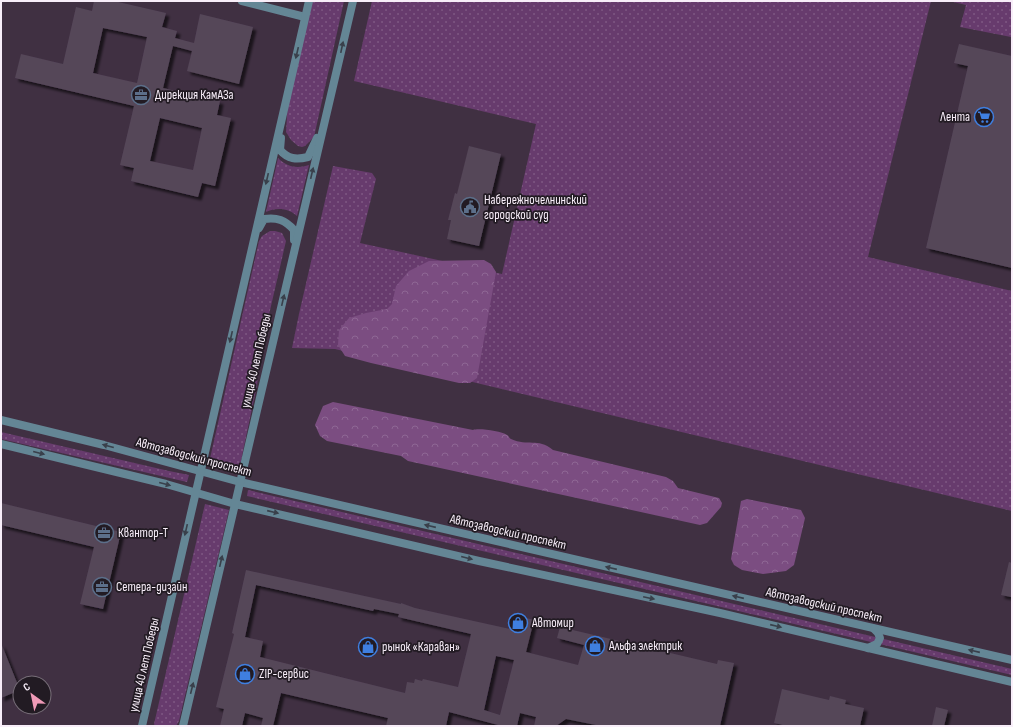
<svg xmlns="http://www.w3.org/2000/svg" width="1013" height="727" viewBox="0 0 1013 727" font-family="'Sofia Sans Condensed',sans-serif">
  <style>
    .grass { fill: url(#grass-dots) }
    .forest { fill: url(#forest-crowns) }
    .building { fill: #554659; fill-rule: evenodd; filter: url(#shadow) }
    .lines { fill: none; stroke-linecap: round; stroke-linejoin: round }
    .minor { stroke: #648695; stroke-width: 8 }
    .tertiary { stroke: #648695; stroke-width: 8 }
    .oneway { fill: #39404b }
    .labels { text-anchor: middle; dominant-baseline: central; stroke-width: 3.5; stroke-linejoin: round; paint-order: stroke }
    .poi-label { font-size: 13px; fill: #f8eef9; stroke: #221b23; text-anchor: start }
    .street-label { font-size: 13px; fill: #f8eef9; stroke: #221b23 }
  </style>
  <defs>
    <pattern id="grass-dots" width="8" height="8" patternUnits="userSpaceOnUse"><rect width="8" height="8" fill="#673b6d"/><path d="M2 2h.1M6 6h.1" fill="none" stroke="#7e5883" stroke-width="1.8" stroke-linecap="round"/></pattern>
    <pattern id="forest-crowns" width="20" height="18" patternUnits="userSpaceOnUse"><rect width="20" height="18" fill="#7b4d81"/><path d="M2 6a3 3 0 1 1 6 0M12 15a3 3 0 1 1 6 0" fill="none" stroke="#8e6794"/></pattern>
    <filter id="shadow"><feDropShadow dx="3.5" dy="3.5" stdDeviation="1" flood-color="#0009"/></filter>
  </defs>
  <rect width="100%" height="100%" fill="#403042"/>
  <g class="grass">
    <path d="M 312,1 L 344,1 L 314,137 L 305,146 L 302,147 L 298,146 L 291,140 L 286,132 L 288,100 Z"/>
    <path d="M 372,1 L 931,1 L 868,257 L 1012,291 L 1012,511 L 335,349 L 292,348 L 299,314 L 333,166 L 372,173 L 376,179 L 360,243 L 502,274 L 536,124 L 354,81 Z"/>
    <path d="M 949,1 L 1012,1 L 1012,32 L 1011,37 L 960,27 L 966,5 Z"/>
    <path d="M 278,158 C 287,167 297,169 309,165 L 297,216 C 289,208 276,207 266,212 Z"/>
    <path d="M 270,231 L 275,231 L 282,233 L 286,241 L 262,345 L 257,385 L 239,470 L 209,463 L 259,241 L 262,236 Z"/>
    <path d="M 1,432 L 169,471 L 189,475 L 187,482 L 1,439 Z"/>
    <path d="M 248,490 L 1012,669 L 1012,675 L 247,496 Z"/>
    <path d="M 205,504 L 229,510 L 179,721 L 176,726 L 155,726 L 154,724 Z"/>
  </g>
  <g class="forest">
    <path d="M 484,260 L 491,264 L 496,272 L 477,378 L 470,383 L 459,383 L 371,363 L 345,356 L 338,345 L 339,330 L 349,318 L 366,313 L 387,309 L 392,304 L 396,286 L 409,271 L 429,261 Z"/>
    <path d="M 333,402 L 473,430 C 479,428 501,431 507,435 C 510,437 508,437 511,439 C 528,447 537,437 553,450 L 666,477 L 673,481 L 678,488 L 719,498 L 722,503 L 721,507 L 707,523 L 700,525 L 408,461 L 401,456 L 327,441 L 320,436 L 315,425 L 323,406 Z"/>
    <path d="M 747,499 L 801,510 L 805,518 L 794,565 L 786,571 L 763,574 L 742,570 L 734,565 L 731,559 L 741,501 Z"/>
  </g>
  <g class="building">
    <path d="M 94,1 L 114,1 L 166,13 L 162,27 L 177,31 L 175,38 L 194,43 L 200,14 L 253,27 L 239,84 L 187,71 L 192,51 L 173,46 L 163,88 L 220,101 L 217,115 L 231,118 L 215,186 L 202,183 L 198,197 L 131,181 L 134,168 L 120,165 L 134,106 L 15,78 L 21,54 L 63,64 L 76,7 L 92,11 ZM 103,28 L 147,37 L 137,83 L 93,73 ZM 160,118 L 202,128 L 193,170 L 150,161 Z"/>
    <path d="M 959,44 L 1012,56 L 1012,268 L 926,248 L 968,66 L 954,63 Z"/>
    <path d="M 469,146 L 501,154 L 479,246 L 447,239 L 451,220 L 448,220 L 455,193 L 457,194 Z"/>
    <path d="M 1,503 L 121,532 L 103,609 L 80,604 L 94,547 L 1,525 Z"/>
    <path d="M 1009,562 L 1012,563 L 1011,597 L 1001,595 Z"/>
    <path d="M 246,570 L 401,604 L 401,603 L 415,608 L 510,629 L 514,615 L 534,620 L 526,652 L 578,665 L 584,645 L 557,638 L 560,627 L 717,664 L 718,660 L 734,663 L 720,726 L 601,726 L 566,719 L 556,726 L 534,726 L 536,717 L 520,713 L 517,726 L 497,726 L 498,725 L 449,712 L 446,726 L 386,726 L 388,718 L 281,693 L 273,726 L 261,726 L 263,718 L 245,713 L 242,726 L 220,726 L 224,709 L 216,707 L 234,634 L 232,633 ZM 256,585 L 373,611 L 374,609 L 399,614 L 398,617 L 471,634 L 458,687 L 423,679 L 422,681 L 415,679 L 414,683 L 407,682 L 405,693 L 260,657 L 263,641 L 245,637 ZM 496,656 L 514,660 L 500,715 L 484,710 Z"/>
    <path d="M 1,643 L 20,690 L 1,698 Z"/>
    <path d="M 782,689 L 829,700 L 830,696 L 846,700 L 845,704 L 864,708 L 860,726 L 787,726 L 774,723 Z"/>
    <path d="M 936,707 L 948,710 L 944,726 L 932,726 Z"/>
  </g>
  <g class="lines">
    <path class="minor" d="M 242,1 L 305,17"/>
    <g class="tertiary">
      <path d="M 281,138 L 280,150 C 288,159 296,160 308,157 L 317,138"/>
      <path d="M 259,228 L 264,219 C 277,217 285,220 294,230 L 294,240"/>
      <path d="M 1,420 L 104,445 L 240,482 L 1012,660"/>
      <path d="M 1,444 L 166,484 L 235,504 L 479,561 L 720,613 L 1012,682"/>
      <path d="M 868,648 L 877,644 L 880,638 L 878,633 L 874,629"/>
      <path d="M 142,726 L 309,1"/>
      <path d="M 183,726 L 353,1"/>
    </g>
  </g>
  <defs><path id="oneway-solid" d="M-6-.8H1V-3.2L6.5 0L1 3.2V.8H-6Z"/></defs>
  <g class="oneway">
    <use href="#oneway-solid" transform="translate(342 47) rotate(-78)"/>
    <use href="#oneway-solid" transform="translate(297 53) rotate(103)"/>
    <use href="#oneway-solid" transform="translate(312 173) rotate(-77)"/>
    <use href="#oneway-solid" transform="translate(267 179) rotate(103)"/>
    <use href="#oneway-solid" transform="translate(283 300) rotate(-77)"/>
    <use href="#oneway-solid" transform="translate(231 337) rotate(103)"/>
    <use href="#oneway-solid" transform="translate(108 446) rotate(-165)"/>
    <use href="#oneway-solid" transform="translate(39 453) rotate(14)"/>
    <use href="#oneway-solid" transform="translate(165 484) rotate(15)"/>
    <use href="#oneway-solid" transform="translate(273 512) rotate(13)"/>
    <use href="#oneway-solid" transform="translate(430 526) rotate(-167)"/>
    <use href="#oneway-solid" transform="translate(186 530) rotate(103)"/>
    <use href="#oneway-solid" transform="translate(467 558) rotate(14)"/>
    <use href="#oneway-solid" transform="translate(221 561) rotate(-77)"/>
    <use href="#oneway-solid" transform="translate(611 568) rotate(-167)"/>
    <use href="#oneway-solid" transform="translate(738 597) rotate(-167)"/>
    <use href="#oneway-solid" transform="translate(649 598) rotate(12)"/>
    <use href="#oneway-solid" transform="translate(776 626) rotate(13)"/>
    <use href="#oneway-solid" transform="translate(974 651) rotate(-167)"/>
    <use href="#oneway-solid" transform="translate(192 688) rotate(-76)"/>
  </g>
  <defs>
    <g id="office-ring" transform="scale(1)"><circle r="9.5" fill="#221b23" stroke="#5c6f8a" stroke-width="1.5"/><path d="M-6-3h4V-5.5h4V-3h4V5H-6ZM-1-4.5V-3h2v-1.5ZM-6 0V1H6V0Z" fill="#5c6f8a"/></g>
    <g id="supermarket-ring" transform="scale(1)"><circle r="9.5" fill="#221b23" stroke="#3f7fe0" stroke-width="1.5"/><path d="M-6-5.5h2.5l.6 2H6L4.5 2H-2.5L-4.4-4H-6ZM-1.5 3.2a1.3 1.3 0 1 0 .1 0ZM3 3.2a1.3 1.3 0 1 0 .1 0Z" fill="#3f7fe0"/></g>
    <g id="civic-ring" transform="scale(1)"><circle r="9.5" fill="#221b23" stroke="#5c6f8a" stroke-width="1.5"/><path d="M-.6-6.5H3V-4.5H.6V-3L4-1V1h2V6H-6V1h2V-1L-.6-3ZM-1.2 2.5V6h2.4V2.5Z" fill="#5c6f8a"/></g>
    <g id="shop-ring" transform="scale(1)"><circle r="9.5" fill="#221b23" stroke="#3f7fe0" stroke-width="1.5"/><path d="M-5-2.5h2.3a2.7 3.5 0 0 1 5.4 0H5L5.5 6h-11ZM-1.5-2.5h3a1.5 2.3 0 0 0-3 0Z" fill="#3f7fe0"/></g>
  </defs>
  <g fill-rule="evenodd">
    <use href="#office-ring" x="141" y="95"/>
    <use href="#supermarket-ring" x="984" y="117"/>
    <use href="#civic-ring" x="470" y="207"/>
    <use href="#office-ring" x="104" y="533"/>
    <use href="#office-ring" x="102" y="587"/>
    <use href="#shop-ring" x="518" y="623"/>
    <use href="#shop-ring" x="595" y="646"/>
    <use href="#shop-ring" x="368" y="647"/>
    <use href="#shop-ring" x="245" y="674"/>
  </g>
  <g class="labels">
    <g class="poi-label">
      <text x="155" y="95">Дирекция КамАЗа</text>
      <text x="970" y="117" text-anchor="end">Лента</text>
      <text x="484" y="200">Набережночелнинский<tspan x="484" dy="15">городской суд</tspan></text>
      <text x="118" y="533">Квантор-Т</text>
      <text x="116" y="587">Сетера-дизайн</text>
      <text x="532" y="623">Автомир</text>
      <text x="609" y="646">Альфа электрик</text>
      <text x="382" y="647">рынок «Караван»</text>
      <text x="259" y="674">ZIP-сервис</text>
    </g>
    <g class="street-label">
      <text transform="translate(256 361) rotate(-77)">улица 40 лет Победы</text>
      <text transform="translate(194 457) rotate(15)">Автозаводский проспект</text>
      <text transform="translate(508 532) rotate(13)">Автозаводский проспект</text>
      <text transform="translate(824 605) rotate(13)">Автозаводский проспект</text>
      <text transform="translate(144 665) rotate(-77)">улица 40 лет Победы</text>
    </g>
  </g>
  <rect width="1013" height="727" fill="none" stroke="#f8eef9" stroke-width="4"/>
  <g transform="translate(32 695) rotate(327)"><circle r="19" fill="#221b23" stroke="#786f79"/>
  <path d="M0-3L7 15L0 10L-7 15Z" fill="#ef9ab7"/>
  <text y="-6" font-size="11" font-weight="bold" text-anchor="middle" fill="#f8eef9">С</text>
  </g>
</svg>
